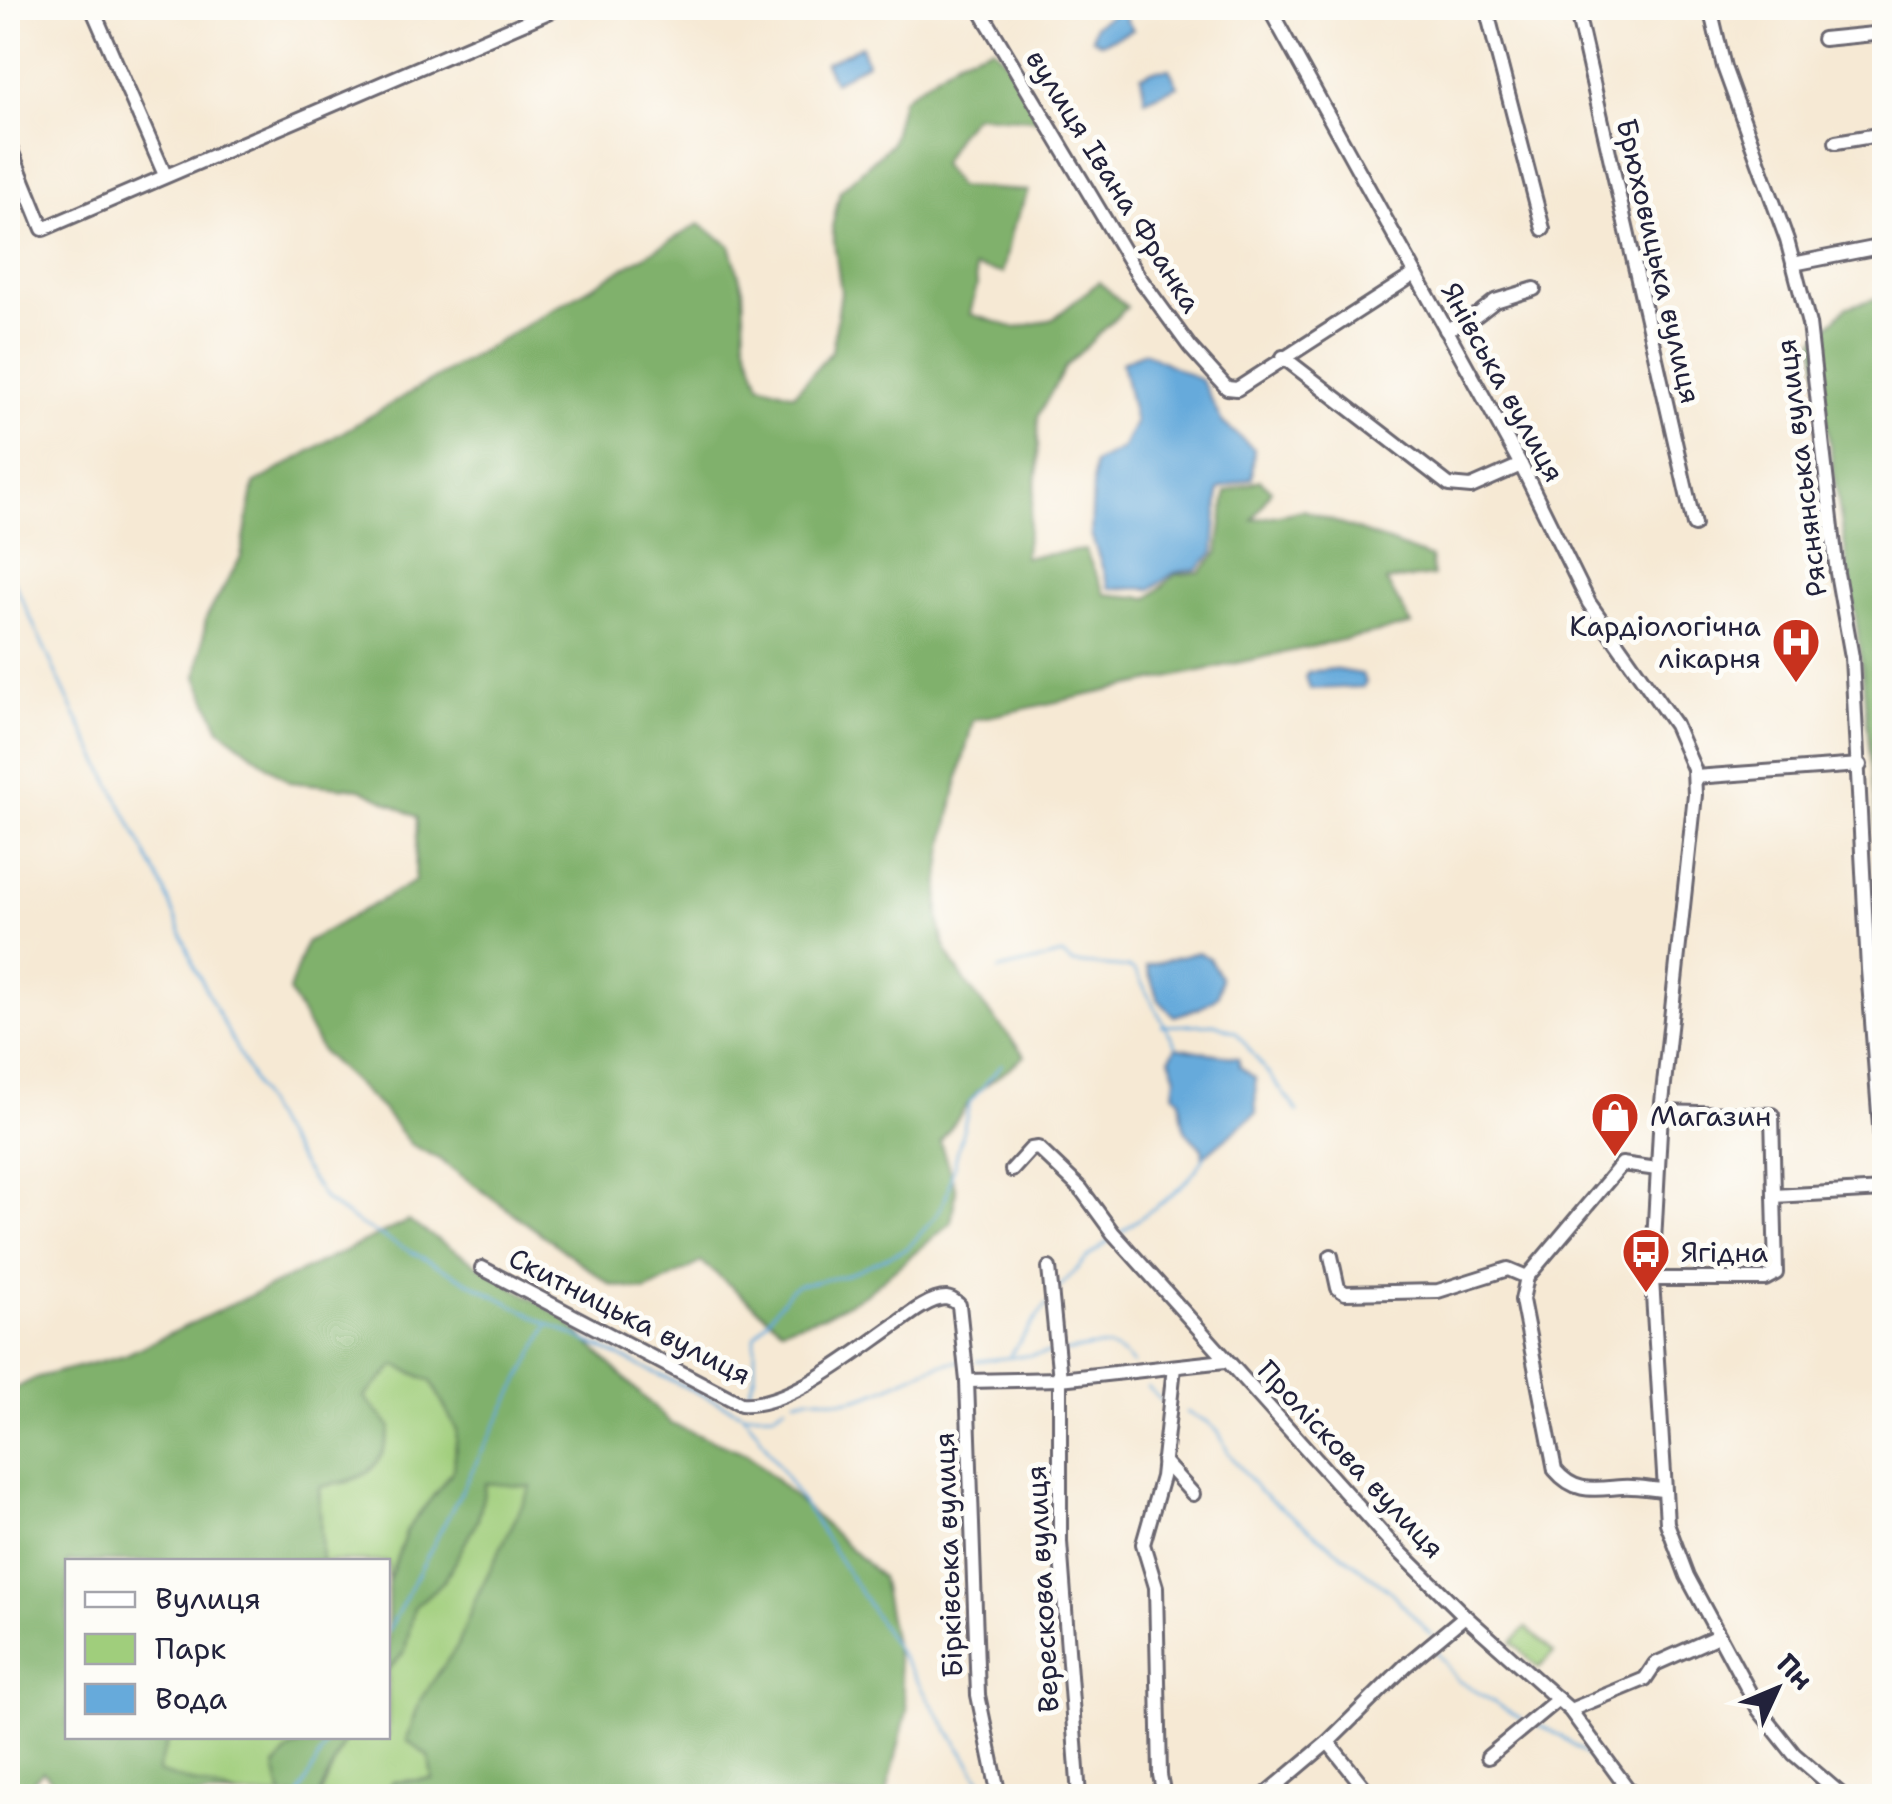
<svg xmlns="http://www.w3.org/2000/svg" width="1892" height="1804" viewBox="0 0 1892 1804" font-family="'Shantell Sans',sans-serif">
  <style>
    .green { fill: #a0ce7c; stroke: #61785c; stroke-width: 2.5 }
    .forest { fill: #80b16c; stroke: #516a54; stroke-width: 2.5 }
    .water { fill: #66aadb; stroke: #44668b; stroke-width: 2.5 }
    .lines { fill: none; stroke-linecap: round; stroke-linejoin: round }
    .stream { stroke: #66aadb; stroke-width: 2.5 }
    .minor-casing { stroke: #6c6871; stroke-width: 18 }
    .minor { stroke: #fff; stroke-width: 12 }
    .labels { text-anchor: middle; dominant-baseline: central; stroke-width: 10; stroke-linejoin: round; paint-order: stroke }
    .street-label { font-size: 28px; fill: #22223b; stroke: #fdfcf7 }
    .poi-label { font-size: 28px; fill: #22223b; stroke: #fdfcf7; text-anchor: start }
  </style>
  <rect width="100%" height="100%" fill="#fdfcf7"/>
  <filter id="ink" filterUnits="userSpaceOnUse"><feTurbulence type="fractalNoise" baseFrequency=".01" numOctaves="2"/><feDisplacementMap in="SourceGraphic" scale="20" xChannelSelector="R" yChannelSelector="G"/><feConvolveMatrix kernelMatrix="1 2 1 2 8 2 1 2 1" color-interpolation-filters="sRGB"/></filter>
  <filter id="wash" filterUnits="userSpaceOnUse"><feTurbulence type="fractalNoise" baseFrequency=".0048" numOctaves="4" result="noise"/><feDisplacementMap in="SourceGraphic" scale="40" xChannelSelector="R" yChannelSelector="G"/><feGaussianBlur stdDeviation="2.25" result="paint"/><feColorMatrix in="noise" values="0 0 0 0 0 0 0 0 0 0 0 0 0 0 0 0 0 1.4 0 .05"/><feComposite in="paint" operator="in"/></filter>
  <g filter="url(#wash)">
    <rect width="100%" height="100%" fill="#f6e9d4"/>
    <g class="green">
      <path d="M 396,1365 L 431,1381 L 457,1430 L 454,1469 L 407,1530 L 388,1583 L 388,1562 L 322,1561 L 319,1487 L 348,1482 L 369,1471 L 363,1397 Z"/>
      <path d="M 486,1482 L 532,1486 L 475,1600 L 458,1645 L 420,1701 L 407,1740 L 429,1757 L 432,1779 L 393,1782 L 378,1796 L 320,1796 L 346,1737 L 388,1736 L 388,1670 L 405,1651 L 414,1607 L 444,1581 L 478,1519 Z"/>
      <path d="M 1526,1627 L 1554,1653 L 1539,1668 L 1512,1642 Z"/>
      <path d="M 169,1737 L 311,1737 L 289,1751 L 275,1766 L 282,1796 L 238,1796 L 156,1772 Z"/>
    </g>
    <g class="forest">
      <path d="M 993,47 L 1020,75 L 1045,120 L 975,115 L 958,134 L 941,164 L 958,187 L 1028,191 L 1011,232 L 1003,273 L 975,267 L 977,285 L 970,314 L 1016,328 L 1053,319 L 1099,282 L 1127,307 L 1066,366 L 1038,416 L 1038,468 L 1024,557 L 1085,550 L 1105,594 L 1149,598 L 1175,575 L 1200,572 L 1218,553 L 1226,492 L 1260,480 L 1271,490 L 1253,520 L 1304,510 L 1431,558 L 1433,576 L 1386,581 L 1412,625 L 973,720 C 960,775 923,898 946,949 C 961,983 1002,1026 1025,1056 L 977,1092 L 940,1142 L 956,1190 L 951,1223 L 864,1295 L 823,1316 L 781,1328 L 702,1262 L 646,1291 L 611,1285 L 439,1159 L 410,1144 L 383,1110 L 322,1052 L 289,991 L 306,942 L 415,881 L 417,817 L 360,789 L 289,782 L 220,729 L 197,677 L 206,618 L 241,557 L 254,484 L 699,224 L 730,245 L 743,289 L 745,340 L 760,384 L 794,394 L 832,351 L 841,292 L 832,227 L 840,191 L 891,144 L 902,99 L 958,59 Z"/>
      <path d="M 1884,296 L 1884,905 L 1860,647 L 1814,341 L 1847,307 Z"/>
      <path d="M 408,1221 L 563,1318 L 671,1424 L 748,1454 L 881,1577 L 907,1711 L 886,1796 L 378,1796 L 393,1782 L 432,1779 L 429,1757 L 407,1740 L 420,1700 L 458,1645 L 475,1600 L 531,1487 L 486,1483 L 478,1519 L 444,1581 L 414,1607 L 405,1651 L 388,1670 L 388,1583 L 407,1530 L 454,1469 L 457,1431 L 431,1381 L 396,1365 L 364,1397 L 391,1427 C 380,1474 364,1479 319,1487 L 322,1561 L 68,1562 L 68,1736 L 169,1737 L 157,1772 L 238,1796 L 66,1796 L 43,1771 L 19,1796 L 8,1796 L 8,1392 L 38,1377 L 125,1355 Z"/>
      <path d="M 311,1737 L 346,1737 L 319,1796 L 282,1796 L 275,1767 L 289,1751 Z"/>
    </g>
    <g class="water">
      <path d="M 1120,10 L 1133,30 L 1101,43 L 1092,38 L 1095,25 Z"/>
      <path d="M 861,46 L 867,63 L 834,82 L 825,63 Z"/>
      <path d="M 1169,69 L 1178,86 L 1145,100 L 1141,76 L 1154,70 Z"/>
      <path d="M 1144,352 L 1202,381 L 1222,422 L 1254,449 L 1252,478 L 1219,489 L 1214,553 L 1197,569 L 1174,573 L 1151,589 L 1109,588 L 1091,534 L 1094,463 L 1122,449 L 1135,423 L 1122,362 Z"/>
      <path d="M 1332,669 L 1362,674 L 1366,683 L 1363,687 L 1310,689 L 1306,676 L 1308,672 Z"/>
      <path d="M 1198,952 L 1209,958 L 1221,978 L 1218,996 L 1200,1008 L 1174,1016 L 1158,999 L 1146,966 Z"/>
      <path d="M 1176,1047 L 1238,1058 L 1240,1067 L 1255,1078 L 1256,1113 L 1203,1157 L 1202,1148 C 1179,1128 1184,1127 1180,1099 L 1174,1093 L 1176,1077 L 1170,1058 Z"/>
    </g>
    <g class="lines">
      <g class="stream">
        <path d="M 8,569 L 73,710 L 164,889 L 195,968 L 276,1126 L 325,1200 L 360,1225 L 549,1324 L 742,1413 L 756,1430 L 991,1796"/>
        <path d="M 999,970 L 1062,955 L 1072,963 L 1130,968 L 1135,971 L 1176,1046"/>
        <path d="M 1162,1026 L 1214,1024 L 1236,1032 L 1298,1112"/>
        <path d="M 1121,1232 C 1149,1210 1190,1188 1205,1155"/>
        <path d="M 1057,1290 L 1088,1257 L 1110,1240"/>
        <path d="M 1064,1352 C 1095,1347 1111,1338 1133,1364"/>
        <path d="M 1010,1355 L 1046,1305"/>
        <path d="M 977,1361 L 1051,1353"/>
        <path d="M 1148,1387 L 1163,1403"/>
        <path d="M 748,1394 L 755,1375 L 755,1336 L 790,1290 L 798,1285 L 844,1276 L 908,1248 L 935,1217 L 946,1197 L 970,1102 L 1002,1064"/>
        <path d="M 796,1400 C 821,1392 829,1404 849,1400 C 888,1393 920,1365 960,1361"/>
        <path d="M 1186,1412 L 1208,1422 L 1219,1433 L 1228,1452 L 1259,1491 L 1389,1590 L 1431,1635"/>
        <path d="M 746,1414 L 774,1413 L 786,1405"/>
        <path d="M 388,1631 L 549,1324"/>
        <path d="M 1436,1651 L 1457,1680 L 1522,1719"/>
        <path d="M 1537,1724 C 1577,1742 1596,1761 1622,1796"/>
        <path d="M 299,1796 L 330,1736"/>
      </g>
    </g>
  </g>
  <g filter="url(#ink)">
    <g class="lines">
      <g class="minor-casing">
        <g id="minor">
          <path d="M 92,8 L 165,175"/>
          <path d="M 979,8 L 1139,277 L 1190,347 L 1227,388 L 1237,389 L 1415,274"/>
          <path d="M 1269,8 L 1521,465 L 1589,603 L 1675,725 L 1694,769 L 1695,795 L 1661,1112 L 1652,1279 L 1667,1523 L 1687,1576 L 1759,1710 L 1794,1754 L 1843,1796"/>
          <path d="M 1486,8 L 1543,229"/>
          <path d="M 1576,8 L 1694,525"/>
          <path d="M 1710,8 L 1724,67 L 1787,240 L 1809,324 L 1837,573 L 1852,657 L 1868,969 L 1884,1179"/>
          <path d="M 1823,39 L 1884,33"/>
          <path d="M 1836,142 L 1884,134"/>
          <path d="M 8,143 L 43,229 L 558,8"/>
          <path d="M 1793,264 L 1884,246"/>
          <path d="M 1446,330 L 1477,315 L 1495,301 L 1534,289"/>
          <path d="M 1283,357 L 1449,485 L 1471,487 L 1521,465"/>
          <path d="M 1695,777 L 1860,765"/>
          <path d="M 1012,1170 L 1031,1149 L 1038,1148 L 1081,1189 L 1113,1233 L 1390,1542 L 1465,1616 L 1570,1710 L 1633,1796"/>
          <path d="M 1774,1196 L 1884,1190"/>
          <path d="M 1331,1256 L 1338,1288 L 1345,1293 L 1438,1291 L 1508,1269 L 1527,1277 L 1622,1164 L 1657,1169"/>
          <path d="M 482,1268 L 741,1404 C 789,1408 858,1350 898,1323 C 910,1314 930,1298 946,1298 C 953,1299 954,1301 959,1305 L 967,1381 L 978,1695 L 999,1796"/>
          <path d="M 1049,1268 L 1060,1379 L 1060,1542 L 1079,1796"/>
          <path d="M 1527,1277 L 1522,1300 L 1555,1470 C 1575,1494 1594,1489 1622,1487 C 1635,1486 1650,1489 1663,1490"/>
          <path d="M 1652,1279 L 1765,1279 L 1776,1273 L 1772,1115 L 1661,1112"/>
          <path d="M 967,1381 L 1060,1379 L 1225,1361"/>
          <path d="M 1163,1461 L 1193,1494"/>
          <path d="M 1570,1710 L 1645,1679 L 1655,1664 L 1718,1636"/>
          <path d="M 1328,1742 L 1371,1796"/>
          <path d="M 1488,1757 L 1558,1699"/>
          <path d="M 1164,1796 L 1160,1775 L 1156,1587 L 1143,1544 L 1162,1477 L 1174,1367"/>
          <path d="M 1264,1796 L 1328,1742 L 1405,1666 L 1465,1616"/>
        </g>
      </g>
      <use href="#minor" class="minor"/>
    </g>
  </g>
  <defs>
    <g id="hospital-pin" transform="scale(2.5)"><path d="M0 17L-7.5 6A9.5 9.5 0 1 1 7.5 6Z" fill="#c8321e" stroke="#fdfcf7"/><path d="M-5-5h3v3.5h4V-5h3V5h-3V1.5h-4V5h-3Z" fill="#fff"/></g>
    <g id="shop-pin" transform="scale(2.5)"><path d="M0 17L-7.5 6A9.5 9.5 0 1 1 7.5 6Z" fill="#c8321e" stroke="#fdfcf7"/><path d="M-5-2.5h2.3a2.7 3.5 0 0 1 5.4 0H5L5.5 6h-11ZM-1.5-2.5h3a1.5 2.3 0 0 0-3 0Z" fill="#fff"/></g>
    <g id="bus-pin" transform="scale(2.5)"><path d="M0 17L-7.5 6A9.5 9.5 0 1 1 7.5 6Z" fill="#c8321e" stroke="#fdfcf7"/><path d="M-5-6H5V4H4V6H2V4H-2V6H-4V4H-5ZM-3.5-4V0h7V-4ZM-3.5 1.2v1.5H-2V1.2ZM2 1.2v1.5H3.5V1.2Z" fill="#fff"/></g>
  </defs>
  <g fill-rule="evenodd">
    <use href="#hospital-pin" x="1796" y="642"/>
    <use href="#shop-pin" x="1615" y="1116"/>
    <use href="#bus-pin" x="1646" y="1252"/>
  </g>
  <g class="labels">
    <g class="street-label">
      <text transform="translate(1114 181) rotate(58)">вулиця Івана Франка</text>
      <text transform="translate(1659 261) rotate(77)">Брюховицька вулиця</text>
      <text transform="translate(1503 382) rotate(61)">Янівська вулиця</text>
      <text transform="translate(1801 468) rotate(-97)">Ряснянська вулиця</text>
      <text transform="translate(630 1316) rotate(27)">Скитницька вулиця</text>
      <text transform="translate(1351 1459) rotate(47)">Проліскова вулиця</text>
      <text transform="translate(948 1555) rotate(-92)">Бірківська вулиця</text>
      <text transform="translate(1042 1589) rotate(-93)">Верескова вулиця</text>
    </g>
    <g class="poi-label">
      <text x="1761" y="626" text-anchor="end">Кардіологічна<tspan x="1761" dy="32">лікарня</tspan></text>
      <text x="1650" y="1116">Магазин</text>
      <text x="1681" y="1252">Ягідна</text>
    </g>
  </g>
  <rect width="1892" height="1804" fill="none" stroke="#fdfcf7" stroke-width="40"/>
  <rect x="65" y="1559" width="325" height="180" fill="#fdfcf7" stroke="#a5a5ac" stroke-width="2.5"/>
  <rect x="85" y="1592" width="50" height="15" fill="#ffffff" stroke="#a5a5ac" stroke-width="2.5"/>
  <text x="155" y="1609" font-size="30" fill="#22223b">Вулиця</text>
  <rect x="85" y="1634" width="50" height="30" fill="#a0ce7c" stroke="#a5a5ac" stroke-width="2.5"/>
  <text x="155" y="1659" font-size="30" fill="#22223b">Парк</text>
  <rect x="85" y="1684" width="50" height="30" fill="#66aadb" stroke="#a5a5ac" stroke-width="2.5"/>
  <text x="155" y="1709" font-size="30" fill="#22223b">Вода</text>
  <g transform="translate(1777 1689) rotate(46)" stroke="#fdfcf7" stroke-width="8" paint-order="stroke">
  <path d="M0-8L18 38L0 25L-18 38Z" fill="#22223b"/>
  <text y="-15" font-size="28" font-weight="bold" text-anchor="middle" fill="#22223b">Пн</text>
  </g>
</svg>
